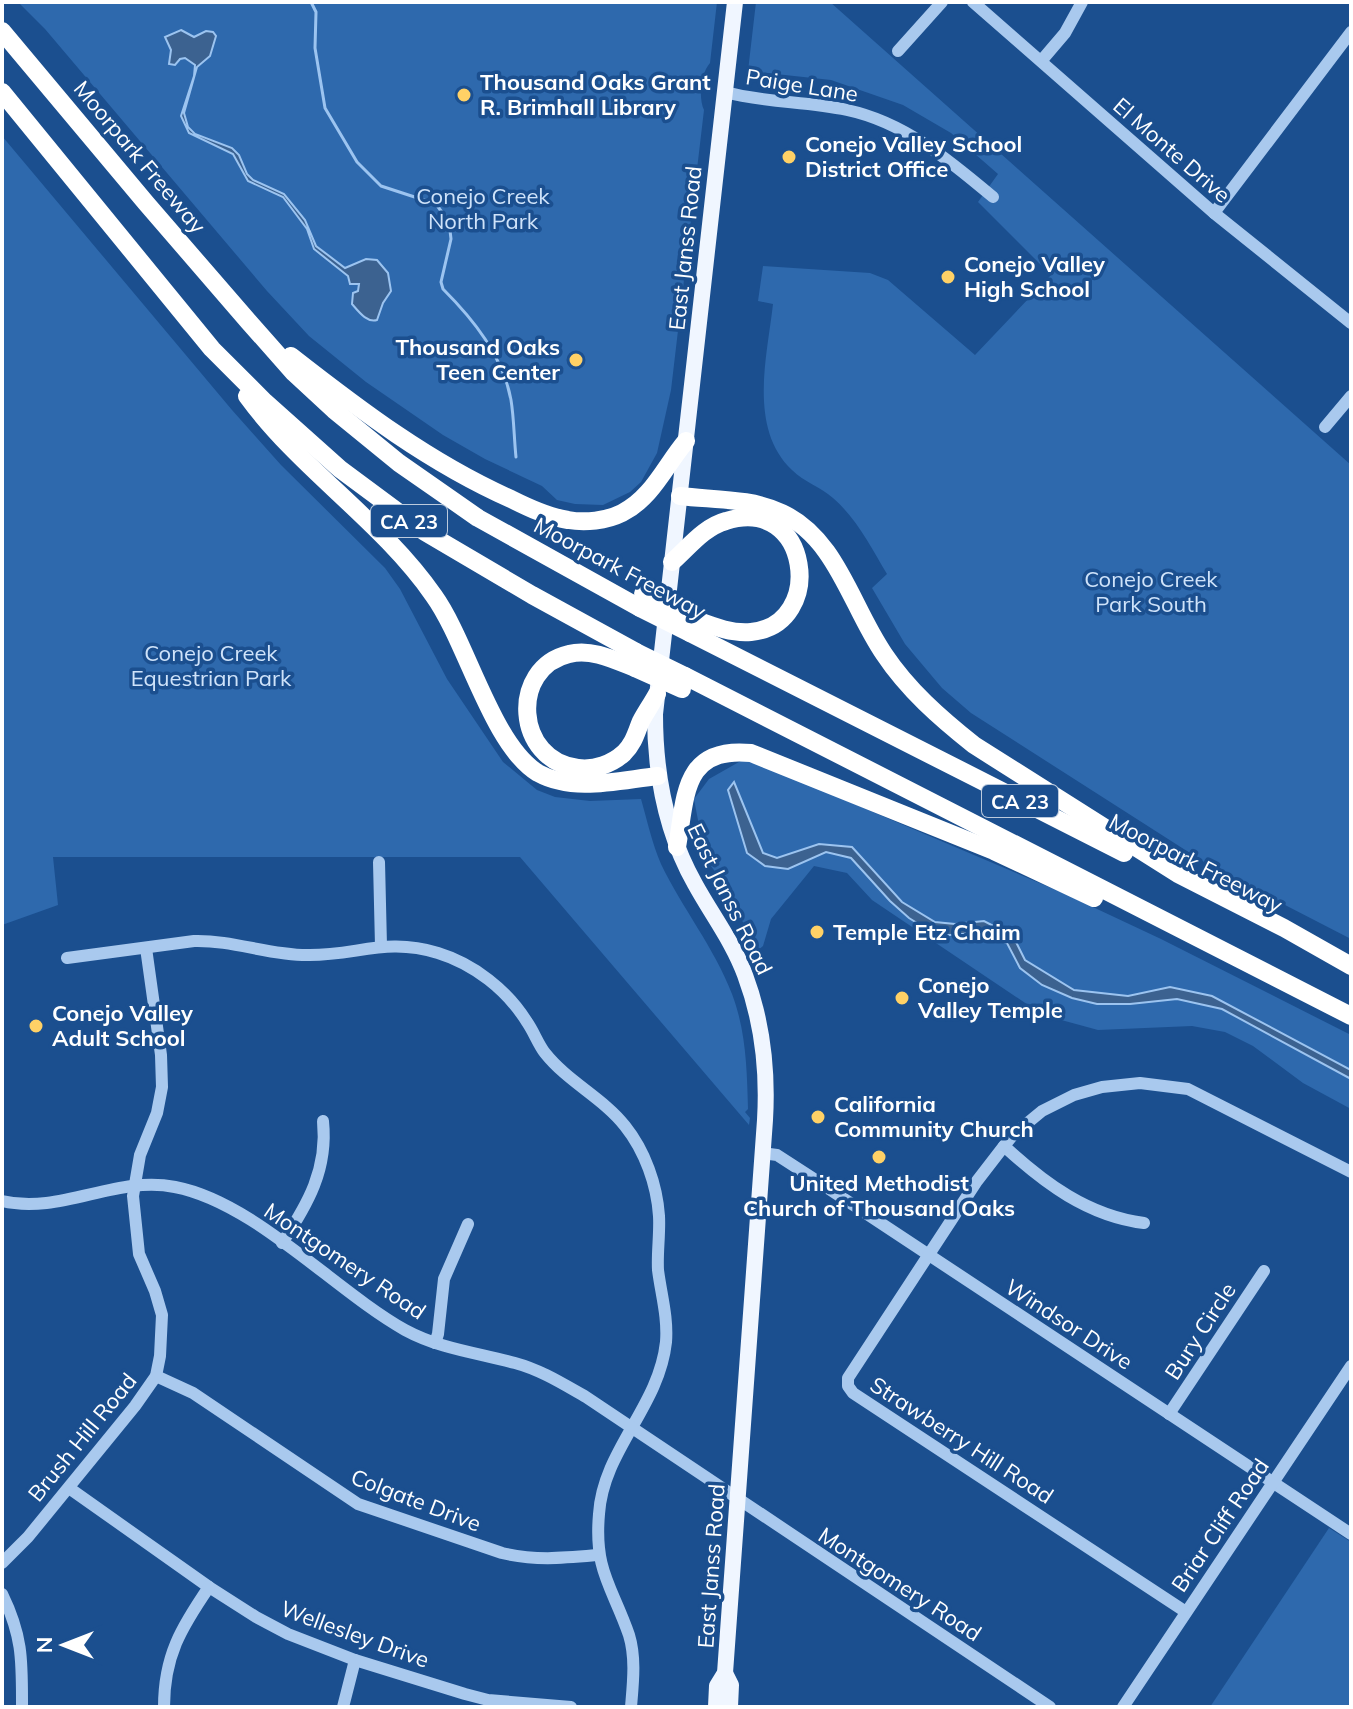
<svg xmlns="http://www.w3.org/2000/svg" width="1353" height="1709" viewBox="0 0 1353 1709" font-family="Mulish,sans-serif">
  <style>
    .green { fill: #2e69ad }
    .water { fill: #3c6290; stroke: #9cc4f0; stroke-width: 2 }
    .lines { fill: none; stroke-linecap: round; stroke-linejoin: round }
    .stream { stroke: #9cc4f0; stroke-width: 3 }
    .minor { stroke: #a9c9ee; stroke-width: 12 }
    .major { stroke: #f0f6ff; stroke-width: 16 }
    .highway { stroke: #fff; stroke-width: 18 }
    .highway-bridge { stroke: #fff; stroke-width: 18 }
    .poi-dot { fill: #ffd166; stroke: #1b4f8f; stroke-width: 3 }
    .labels { text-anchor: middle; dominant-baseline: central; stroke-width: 7; stroke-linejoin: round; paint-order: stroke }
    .shield { fill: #1b4f8f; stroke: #bbcadd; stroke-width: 2 }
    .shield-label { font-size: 20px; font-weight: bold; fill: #fff }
    .poi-label { font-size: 22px; font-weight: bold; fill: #fff; stroke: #1b4f8f; text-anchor: start }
    .street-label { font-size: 22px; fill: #fff; stroke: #1b4f8f }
    .park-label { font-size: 22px; fill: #cfe3fa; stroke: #1b4f8f }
  </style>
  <rect width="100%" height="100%" fill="#1b4f8f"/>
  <g class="green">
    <path d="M 18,2 L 717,2 L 710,63 C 701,73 698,97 704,110 L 671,390 L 657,453 L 641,482 L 630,492 L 603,505 L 575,504 L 557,500 L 542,486 L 485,459 L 443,435 L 366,382 L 309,336 L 267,291 L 45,29 Z"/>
    <path d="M 756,2 L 830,2 L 1351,465 L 1351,939 L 1215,869 L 971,713 L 942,688 L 905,644 L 872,588 L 887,574 C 871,547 857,519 833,498 C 821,487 804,482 792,470 C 748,428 767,357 773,304 L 758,301 L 763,266 L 870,273 L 888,280 L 975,355 L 1051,275 L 978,202 L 998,174 L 951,133 L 903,105 L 831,80 L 748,71 Z"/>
    <path d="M 2,136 L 232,410 L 281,465 L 385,568 L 400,589 L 447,679 L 503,762 L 537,790 L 555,797 L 590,801 L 641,799 C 647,820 652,843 661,864 C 682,908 714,947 732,994 C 746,1031 747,1069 748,1109 L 745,1112 L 750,1118 L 749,1125 L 520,857 L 53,857 L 58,905 L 2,925 Z"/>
    <path d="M 746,758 L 1063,893 L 1161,939 L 1351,1035 L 1351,1109 L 1303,1083 L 1253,1046 L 1225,1032 L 1192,1026 L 1098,1030 L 1043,1015 L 872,900 L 847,873 L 814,866 L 771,919 L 763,946 L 757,951 L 733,902 L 734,898 L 711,866 L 701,836 L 694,799 L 709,779 Z"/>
    <path d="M 1329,1528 L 1351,1542 L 1351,1707 L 1210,1707 Z"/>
  </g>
  <g class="water">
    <path d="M 181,30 L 194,37 L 206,31 L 213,32 L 216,36 L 210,56 L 197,67 L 184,113 L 188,127 L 195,134 L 232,148 L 239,155 L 247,174 L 253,180 L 284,194 L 305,220 L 316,246 L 345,268 L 366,259 L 377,260 L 388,273 L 391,291 L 383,303 L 377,320 C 367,323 359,312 352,304 L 353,293 L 358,291 L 359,284 L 350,284 L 348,276 L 314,249 L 307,229 L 283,197 L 248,181 L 233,154 L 189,133 L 181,116 L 194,76 L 195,65 L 185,58 L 180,59 L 175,65 L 169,64 L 171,50 L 165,37 Z"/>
    <path d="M 734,782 L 763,853 L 777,858 L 819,844 L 852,847 L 902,902 L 935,922 L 955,924 L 984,921 L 1013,936 L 1025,960 L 1074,990 L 1128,996 L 1170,987 L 1212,996 L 1351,1070 L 1351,1079 L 1222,1009 L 1177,999 L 1130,1004 L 1097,1004 L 1072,998 L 1042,985 L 1020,968 L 1007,943 L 973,933 L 938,936 L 909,918 L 890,901 L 851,858 L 826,852 L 788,869 L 765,866 L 747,853 L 728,790 Z"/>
  </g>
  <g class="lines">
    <path class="stream" d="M 311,2 L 316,12 L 315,48 L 325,108 L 357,162 L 381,186 L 436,204 L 449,222 L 451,239 L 441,282 L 443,289 C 473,319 503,356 511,400 C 514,418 514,438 516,457"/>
    <g class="minor">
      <path d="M 973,2 L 1214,213 L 1351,323"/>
      <path d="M 898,51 L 942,2"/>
      <path d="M 1042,60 L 1065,33 L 1082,2"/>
      <path d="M 725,92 C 765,103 806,101 847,110 C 904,122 949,160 993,197"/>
      <path d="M 1214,213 L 1351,32"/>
      <path d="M 1325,427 L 1351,396"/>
      <path d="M 379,862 L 381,946"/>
      <path d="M 67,958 L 194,941 C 233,940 268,955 307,955 C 356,956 386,937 438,953 C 474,964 507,990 527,1022 C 534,1032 538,1044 545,1053 C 568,1082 603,1098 625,1126 C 645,1151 657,1185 659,1216 C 660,1234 657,1252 658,1270 C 661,1294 668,1317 666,1342 C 659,1407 603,1450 599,1514 C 594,1571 612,1586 629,1635 C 636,1658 633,1683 631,1707"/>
      <path d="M 1004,1146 C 1044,1183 1088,1216 1144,1223"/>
      <path d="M 762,1153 L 777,1155 L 811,1177 L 1351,1534"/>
      <path d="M 2,1201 C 61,1215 116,1175 175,1187 C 254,1202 334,1290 405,1330 C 440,1349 478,1353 515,1363 C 541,1370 563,1384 586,1397 L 1050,1707"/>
      <path d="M 282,1243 C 308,1204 328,1169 323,1121"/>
      <path d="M 435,1343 L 438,1334 L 444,1279 L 468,1224"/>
      <path d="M 156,1376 L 193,1393 L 358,1504 L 502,1553 C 535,1561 564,1558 598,1555"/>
      <path d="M 1169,1414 L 1264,1271"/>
      <path d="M 69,1488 L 209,1587 L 256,1617 L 288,1634 L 355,1660 L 465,1694 L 488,1700 L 571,1707"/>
      <path d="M 2,1563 L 28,1537 L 135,1406 L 156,1376 L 160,1356 L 162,1315 L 155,1291 L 139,1254 L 133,1196 L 140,1155 L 157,1113 L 162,1087 L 161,1055 L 146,948"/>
      <path d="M 2,1594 C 23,1637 22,1661 22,1707"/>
      <path d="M 1186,1612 L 853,1393 L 848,1386 L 848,1378 L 977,1181 L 1004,1146 L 1013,1135 L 1042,1111 L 1074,1095 L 1102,1087 L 1140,1083 L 1188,1089 L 1351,1172"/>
      <path d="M 164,1707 C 164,1656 181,1628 209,1587"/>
      <path d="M 343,1707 L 355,1660"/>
      <path d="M 1123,1707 L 1351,1366"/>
    </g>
    <g class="major">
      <path d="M 725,1673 L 731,1685 L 730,1707"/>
      <path d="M 716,1707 L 717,1686 L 725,1673 L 765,1120 C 768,1069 763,1023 745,975 C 733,942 712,915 695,884 C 665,831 655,774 655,714 L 735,2"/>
    </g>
    <g class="highway">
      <path d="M 2,31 L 146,203 L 248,321 L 294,373 L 334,410 L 399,463 L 478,518 L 640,608"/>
      <path d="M 2,92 L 212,349 L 265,402 L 340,469 L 425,532 L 532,595 L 636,652"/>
      <path d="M 291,356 C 360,410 430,463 511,499 C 529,508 548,517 568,520 C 585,523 606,521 622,513 C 652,498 665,466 686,441"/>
      <path d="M 247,396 C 301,470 382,521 434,596 C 467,642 492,745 538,773 C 574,793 620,780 658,776"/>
      <path d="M 680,496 C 713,500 751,498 782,513 C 837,539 851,606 884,654 C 908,690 940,718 974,745 L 1178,874 L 1284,928 L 1351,966"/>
      <path d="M 672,562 C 689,547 704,527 726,521 C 810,494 827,625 751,632 C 730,634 710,625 691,618"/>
      <path d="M 690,633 L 1124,853"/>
      <path d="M 635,668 C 615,660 591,648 569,654 C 509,668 515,761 578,768 C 595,770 612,764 624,753 C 634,743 636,733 641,721 C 646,712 652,703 657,694"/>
      <path d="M 685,676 L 1351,1016"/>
      <path d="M 677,847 C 686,797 682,746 751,753 L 994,851 L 1094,898"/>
    </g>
    <g class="highway-bridge">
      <path d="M 643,594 L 691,618"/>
      <path d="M 640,608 L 690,633"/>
      <path d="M 636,652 L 685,676"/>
      <path d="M 635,668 L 682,689"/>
    </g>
  </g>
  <g class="poi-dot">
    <circle cx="464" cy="95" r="8"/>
    <circle cx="789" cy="157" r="8"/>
    <circle cx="948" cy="277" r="8"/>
    <circle cx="576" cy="360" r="8"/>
    <circle cx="817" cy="932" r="8"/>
    <circle cx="902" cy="998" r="8"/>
    <circle cx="36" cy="1026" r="8"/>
    <circle cx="818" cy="1117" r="8"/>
    <circle cx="879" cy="1157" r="8"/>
  </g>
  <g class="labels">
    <g class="shield">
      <rect x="371" y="505" width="76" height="32" rx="6"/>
      <rect x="982" y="785" width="76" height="32" rx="6"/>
    </g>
    <g class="shield-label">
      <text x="409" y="521">CA 23</text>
      <text x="1020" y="801">CA 23</text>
    </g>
    <g class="poi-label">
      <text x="480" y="82">Thousand Oaks Grant<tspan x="480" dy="25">R. Brimhall Library</tspan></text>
      <text x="805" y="144">Conejo Valley School<tspan x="805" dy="25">District Office</tspan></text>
      <text x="964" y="264">Conejo Valley<tspan x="964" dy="25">High School</tspan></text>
      <text x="560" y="347" text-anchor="end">Thousand Oaks<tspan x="560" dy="25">Teen Center</tspan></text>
      <text x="833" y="932">Temple Etz Chaim</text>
      <text x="918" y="985">Conejo<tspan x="918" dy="25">Valley Temple</tspan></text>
      <text x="52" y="1013">Conejo Valley<tspan x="52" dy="25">Adult School</tspan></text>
      <text x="834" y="1104">California<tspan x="834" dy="25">Community Church</tspan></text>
      <text x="879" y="1183" text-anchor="middle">United Methodist<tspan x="879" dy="25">Church of Thousand Oaks</tspan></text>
    </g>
    <g class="street-label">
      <text transform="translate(802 85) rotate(9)">Paige Lane</text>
      <text transform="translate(1172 150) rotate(41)">El Monte Drive</text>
      <text transform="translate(140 157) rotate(50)">Moorpark Freeway</text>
      <text transform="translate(685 248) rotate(-84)">East Janss Road</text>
      <text transform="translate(620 568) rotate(28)">Moorpark Freeway</text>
      <text transform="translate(1196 863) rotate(27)">Moorpark Freeway</text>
      <text transform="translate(730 899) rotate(64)">East Janss Road</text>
      <text transform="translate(345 1261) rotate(34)">Montgomery Road</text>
      <text transform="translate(1069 1324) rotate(33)">Windsor Drive</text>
      <text transform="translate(1200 1331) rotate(-57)">Bury Circle</text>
      <text transform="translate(82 1437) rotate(-51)">Brush Hill Road</text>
      <text transform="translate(962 1440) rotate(33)">Strawberry Hill Road</text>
      <text transform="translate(416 1500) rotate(21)">Colgate Drive</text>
      <text transform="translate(1220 1525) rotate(-56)">Briar Cliff Road</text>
      <text transform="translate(711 1566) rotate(-86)">East Janss Road</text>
      <text transform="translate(900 1584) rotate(33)">Montgomery Road</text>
      <text transform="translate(355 1634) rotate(20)">Wellesley Drive</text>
    </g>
    <g class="park-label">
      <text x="483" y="196">Conejo Creek<tspan x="483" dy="25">North Park</tspan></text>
      <text x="1151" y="579">Conejo Creek<tspan x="1151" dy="25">Park South</tspan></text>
      <text x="211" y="653">Conejo Creek<tspan x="211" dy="25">Equestrian Park</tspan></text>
    </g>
  </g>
  <rect width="1353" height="1709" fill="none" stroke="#ffffff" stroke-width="8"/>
  <g transform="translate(64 1645) rotate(270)" stroke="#1b4f8f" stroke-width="6" paint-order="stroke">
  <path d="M0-6L14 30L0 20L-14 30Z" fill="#ffffff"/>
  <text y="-12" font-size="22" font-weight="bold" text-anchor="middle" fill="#ffffff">N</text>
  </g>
</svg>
